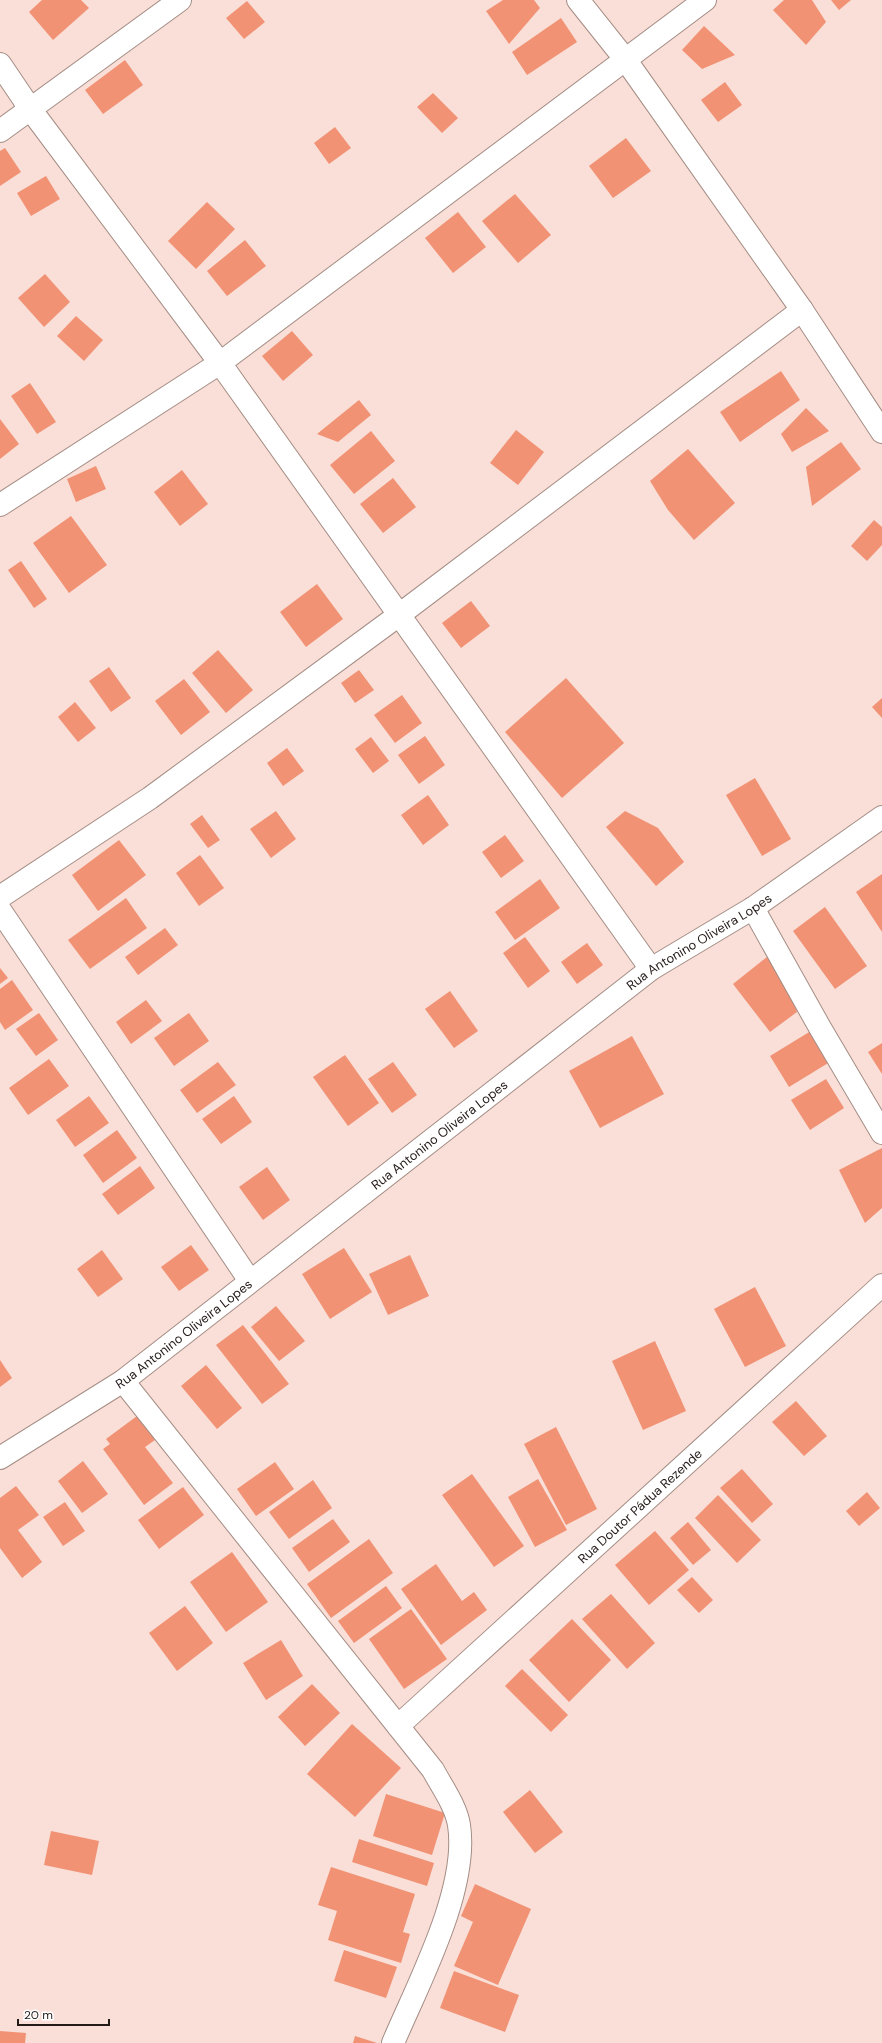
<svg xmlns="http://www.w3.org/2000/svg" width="882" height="2043" viewBox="0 0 882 2043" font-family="'DM Sans',sans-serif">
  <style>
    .building { fill: #f19275 }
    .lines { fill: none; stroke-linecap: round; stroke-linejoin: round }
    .minor-casing { stroke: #a48d85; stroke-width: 24 }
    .minor { stroke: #fff; stroke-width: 22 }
    .labels { text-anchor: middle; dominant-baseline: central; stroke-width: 3; stroke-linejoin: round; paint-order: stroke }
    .street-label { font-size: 13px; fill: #241b19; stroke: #fff }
  </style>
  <rect width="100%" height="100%" fill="#f9dfd7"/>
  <g class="building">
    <path d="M 42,0 L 81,0 L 89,8 L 53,40 L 29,12 Z"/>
    <path d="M 503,0 L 534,0 L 540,8 L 509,44 L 486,11 Z"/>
    <path d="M 784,0 L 812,0 L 826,22 L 806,45 L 773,10 Z"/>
    <path d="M 831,0 L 851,0 L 839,10 Z"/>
    <path d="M 247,1 L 265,22 L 244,39 L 226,18 Z"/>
    <path d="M 561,18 L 577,42 L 527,75 L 512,52 Z"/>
    <path d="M 704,26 L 735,55 L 702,69 L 682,50 Z"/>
    <path d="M 125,60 L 143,85 L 103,114 L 85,90 Z"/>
    <path d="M 725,82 L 742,105 L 718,122 L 701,100 Z"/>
    <path d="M 433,93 L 458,118 L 442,133 L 417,107 Z"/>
    <path d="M 335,127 L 351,148 L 329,164 L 314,143 Z"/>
    <path d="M 626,138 L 651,171 L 613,198 L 589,166 Z"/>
    <path d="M 5,148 L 21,172 L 0,186 L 0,151 Z"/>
    <path d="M 46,176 L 60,199 L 31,216 L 17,193 Z"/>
    <path d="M 515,194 L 551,235 L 518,263 L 482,221 Z"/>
    <path d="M 207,202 L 235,229 L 196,269 L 168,241 Z"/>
    <path d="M 458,212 L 486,247 L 453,273 L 425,238 Z"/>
    <path d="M 245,240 L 266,266 L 227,296 L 207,271 Z"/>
    <path d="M 45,274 L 70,302 L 44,327 L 18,298 Z"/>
    <path d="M 76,316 L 103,340 L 84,361 L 57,336 Z"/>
    <path d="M 292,331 L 313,355 L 283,381 L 262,356 Z"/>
    <path d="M 781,371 L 800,400 L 740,442 L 720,412 Z"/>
    <path d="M 30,383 L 56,422 L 37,434 L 11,396 Z"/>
    <path d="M 359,400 L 371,415 L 338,442 L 317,434 Z"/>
    <path d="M 806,408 L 829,431 L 792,452 L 781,434 Z"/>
    <path d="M 0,419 L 19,444 L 0,459 Z"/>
    <path d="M 516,430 L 544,452 L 518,485 L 490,463 Z"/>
    <path d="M 371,431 L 395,461 L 354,494 L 330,465 Z"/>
    <path d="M 841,442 L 861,469 L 812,506 L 806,467 Z"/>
    <path d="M 688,449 L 735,503 L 694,540 L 668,510 L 650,481 Z"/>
    <path d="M 96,466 L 106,489 L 76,502 L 67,479 Z"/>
    <path d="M 182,470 L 208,504 L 180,526 L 154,492 Z"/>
    <path d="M 393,478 L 416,507 L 383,533 L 360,504 Z"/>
    <path d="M 71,516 L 107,565 L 69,593 L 33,543 Z"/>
    <path d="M 874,520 L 882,527 L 882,545 L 867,561 L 851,546 Z"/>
    <path d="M 21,561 L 47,599 L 34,608 L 8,570 Z"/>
    <path d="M 317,584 L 343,619 L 306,647 L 280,612 Z"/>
    <path d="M 471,601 L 490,626 L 461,648 L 442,623 Z"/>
    <path d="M 218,650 L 253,690 L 226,713 L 192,673 Z"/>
    <path d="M 109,667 L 131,698 L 111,712 L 89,681 Z"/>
    <path d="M 359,670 L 374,690 L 355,703 L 341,683 Z"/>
    <path d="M 566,678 L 624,743 L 562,798 L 505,732 Z"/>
    <path d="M 184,679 L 210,712 L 181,735 L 155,701 Z"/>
    <path d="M 402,695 L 422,723 L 395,743 L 374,715 Z"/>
    <path d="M 882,698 L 882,718 L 872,707 Z"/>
    <path d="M 75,702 L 96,728 L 78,742 L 58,717 Z"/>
    <path d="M 425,736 L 445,765 L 419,784 L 398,755 Z"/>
    <path d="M 371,737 L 389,761 L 373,773 L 355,749 Z"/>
    <path d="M 287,748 L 304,771 L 283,786 L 267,763 Z"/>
    <path d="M 755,778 L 791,839 L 762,856 L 726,795 Z"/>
    <path d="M 428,795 L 449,825 L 423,845 L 401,815 Z"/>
    <path d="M 276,811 L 296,839 L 271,858 L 250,829 Z"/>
    <path d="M 625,811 L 658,828 L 684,862 L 656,886 L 606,827 Z"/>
    <path d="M 202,815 L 220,840 L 208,848 L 190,824 Z"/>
    <path d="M 505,835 L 524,861 L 501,878 L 482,852 Z"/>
    <path d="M 119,840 L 146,875 L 98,911 L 72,875 Z"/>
    <path d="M 200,855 L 224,888 L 199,906 L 176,873 Z"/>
    <path d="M 882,874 L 882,932 L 856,892 Z"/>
    <path d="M 540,879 L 560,908 L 515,940 L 495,912 Z"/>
    <path d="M 126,898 L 147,928 L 90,969 L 68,940 Z"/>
    <path d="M 825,907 L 867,966 L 835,989 L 793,931 Z"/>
    <path d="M 165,928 L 178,945 L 138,975 L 125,957 Z"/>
    <path d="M 525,937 L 550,971 L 528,988 L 503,953 Z"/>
    <path d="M 587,943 L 603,965 L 577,984 L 561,962 Z"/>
    <path d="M 777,949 L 797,1012 L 770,1032 L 733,984 Z"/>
    <path d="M 0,968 L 8,978 L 0,984 Z"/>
    <path d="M 12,980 L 33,1010 L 5,1030 L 0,1022 L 0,989 Z"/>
    <path d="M 450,991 L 478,1031 L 454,1048 L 425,1009 Z"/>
    <path d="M 146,1000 L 162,1021 L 131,1044 L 116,1022 Z"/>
    <path d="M 39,1013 L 58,1040 L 36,1056 L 16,1029 Z"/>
    <path d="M 189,1013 L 209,1041 L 174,1066 L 154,1038 Z"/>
    <path d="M 819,1026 L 838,1057 L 789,1087 L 770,1056 Z"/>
    <path d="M 632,1036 L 664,1094 L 600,1128 L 569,1071 Z"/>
    <path d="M 882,1043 L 882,1074 L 868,1052 Z"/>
    <path d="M 345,1055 L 379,1103 L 348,1126 L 313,1077 Z"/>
    <path d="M 49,1059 L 69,1086 L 28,1115 L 9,1088 Z"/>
    <path d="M 218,1062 L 236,1085 L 197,1113 L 180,1090 Z"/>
    <path d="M 393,1062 L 417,1095 L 392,1113 L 368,1079 Z"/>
    <path d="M 826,1079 L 844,1108 L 810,1130 L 791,1100 Z"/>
    <path d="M 89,1096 L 109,1123 L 75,1147 L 56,1120 Z"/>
    <path d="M 234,1096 L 252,1122 L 221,1144 L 202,1119 Z"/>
    <path d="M 117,1130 L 137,1158 L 103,1183 L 83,1155 Z"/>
    <path d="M 882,1148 L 882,1208 L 865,1223 L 839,1170 Z"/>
    <path d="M 140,1166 L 155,1188 L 118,1215 L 102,1194 Z"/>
    <path d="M 267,1167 L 290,1200 L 263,1220 L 239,1187 Z"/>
    <path d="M 191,1245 L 209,1270 L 179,1291 L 161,1267 Z"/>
    <path d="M 344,1248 L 372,1292 L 330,1319 L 302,1274 Z"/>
    <path d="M 102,1250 L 123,1279 L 98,1297 L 77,1269 Z"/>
    <path d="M 410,1255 L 429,1296 L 388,1315 L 369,1274 Z"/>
    <path d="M 755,1287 L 786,1346 L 745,1367 L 714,1309 Z"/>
    <path d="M 276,1306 L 305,1341 L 279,1361 L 251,1327 Z"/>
    <path d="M 243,1325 L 289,1384 L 262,1404 L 216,1345 Z"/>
    <path d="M 655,1341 L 686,1411 L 643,1430 L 612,1361 Z"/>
    <path d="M 0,1360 L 12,1378 L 0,1387 Z"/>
    <path d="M 206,1365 L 242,1408 L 217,1429 L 181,1386 Z"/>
    <path d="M 796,1401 L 827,1436 L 804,1456 L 772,1422 Z"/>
    <path d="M 137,1416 L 155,1440 L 145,1447 L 173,1483 L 144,1505 L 103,1449 L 110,1444 L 106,1439 Z"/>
    <path d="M 556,1427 L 597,1509 L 566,1525 L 524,1444 Z"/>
    <path d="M 83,1461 L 108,1494 L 82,1513 L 58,1481 Z"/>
    <path d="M 275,1462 L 294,1489 L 256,1516 L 237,1489 Z"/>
    <path d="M 742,1469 L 773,1504 L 752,1523 L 720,1488 Z"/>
    <path d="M 472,1474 L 524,1546 L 494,1567 L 442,1495 Z"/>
    <path d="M 538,1479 L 567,1530 L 535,1547 L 508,1497 Z"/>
    <path d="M 313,1480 L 332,1508 L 289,1539 L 269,1512 Z"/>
    <path d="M 16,1486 L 39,1515 L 18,1530 L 42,1562 L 22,1578 L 0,1548 L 0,1498 Z"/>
    <path d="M 183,1487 L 204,1515 L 159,1549 L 138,1520 Z"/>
    <path d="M 867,1492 L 880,1508 L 859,1526 L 846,1511 Z"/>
    <path d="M 718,1495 L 761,1540 L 737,1563 L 695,1518 Z"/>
    <path d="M 65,1502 L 85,1531 L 63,1546 L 43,1517 Z"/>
    <path d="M 333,1519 L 350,1542 L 309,1572 L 292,1548 Z"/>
    <path d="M 688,1522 L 711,1550 L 693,1565 L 670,1538 Z"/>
    <path d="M 655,1531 L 689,1570 L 649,1605 L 615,1565 Z"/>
    <path d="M 369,1539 L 393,1573 L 331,1618 L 307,1584 Z"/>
    <path d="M 232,1552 L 268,1602 L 226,1632 L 190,1582 Z"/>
    <path d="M 436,1564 L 462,1601 L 474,1592 L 487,1610 L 441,1645 L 401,1589 Z"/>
    <path d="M 692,1577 L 713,1600 L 699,1613 L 677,1590 Z"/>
    <path d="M 386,1586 L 402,1608 L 354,1643 L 338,1621 Z"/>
    <path d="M 611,1594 L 655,1643 L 627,1669 L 582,1619 Z"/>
    <path d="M 185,1606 L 213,1643 L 177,1671 L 149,1633 Z"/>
    <path d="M 411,1609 L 447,1659 L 404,1689 L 369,1639 Z"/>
    <path d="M 572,1619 L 611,1660 L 569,1702 L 529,1660 Z"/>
    <path d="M 281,1640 L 303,1676 L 266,1700 L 243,1663 Z"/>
    <path d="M 522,1669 L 568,1715 L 551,1732 L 505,1686 Z"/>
    <path d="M 312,1684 L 340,1713 L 305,1746 L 278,1717 Z"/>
    <path d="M 352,1724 L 401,1768 L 355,1817 L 307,1774 Z"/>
    <path d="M 530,1790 L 563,1832 L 535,1853 L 503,1812 Z"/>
    <path d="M 386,1794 L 445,1813 L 432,1855 L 373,1836 Z"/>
    <path d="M 51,1831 L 99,1841 L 92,1875 L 44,1865 Z"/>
    <path d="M 359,1839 L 434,1863 L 427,1886 L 352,1862 Z"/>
    <path d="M 331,1867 L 415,1894 L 403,1932 L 410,1934 L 401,1963 L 328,1940 L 337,1911 L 318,1905 Z"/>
    <path d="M 475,1884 L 531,1909 L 498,1985 L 454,1966 L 473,1922 L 461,1916 Z"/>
    <path d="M 344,1950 L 397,1967 L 386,1998 L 334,1981 Z"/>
    <path d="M 454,1971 L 519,1995 L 505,2032 L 440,2008 Z"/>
    <path d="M 0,2031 L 26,2033 L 25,2043 L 0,2043 Z"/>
    <path d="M 355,2036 L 377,2043 L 353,2043 Z"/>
  </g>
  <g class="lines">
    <g class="minor-casing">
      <g id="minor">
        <path d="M 578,0 L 625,59 L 802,310 L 882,432"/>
        <path d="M 0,64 L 31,110 L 220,363 L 651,969"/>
        <path d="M 0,131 L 180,0"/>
        <path d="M 0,505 L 220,363 L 705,0"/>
        <path d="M 0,897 L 150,798 L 399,615 L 802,310"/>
        <path d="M 753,908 L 819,1026 L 882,1133"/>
        <path d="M 0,910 L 250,1281"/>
        <path d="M 123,1381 L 433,1770 C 442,1787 456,1806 459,1825 C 469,1889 418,1984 393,2043"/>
        <path id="s1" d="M 0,1458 L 123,1381 L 651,969 L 753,908 L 882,817"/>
        <path id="s2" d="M 398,1726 L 882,1285"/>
      </g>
    </g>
    <use href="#minor" class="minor"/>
  </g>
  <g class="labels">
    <g class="street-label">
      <text stroke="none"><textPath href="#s1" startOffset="870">Rua Antonino Oliveira Lopes</textPath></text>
      <text stroke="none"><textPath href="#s1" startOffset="546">Rua Antonino Oliveira Lopes</textPath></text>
      <text stroke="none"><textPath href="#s1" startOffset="222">Rua Antonino Oliveira Lopes</textPath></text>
      <text stroke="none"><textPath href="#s2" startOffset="327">Rua Doutor Pádua Rezende</textPath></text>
    </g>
  </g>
  <path d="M18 2019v6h91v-6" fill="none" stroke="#241b19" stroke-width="2"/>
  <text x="24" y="2019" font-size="12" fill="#241b19" stroke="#ffffff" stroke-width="3" paint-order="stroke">20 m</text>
</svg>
